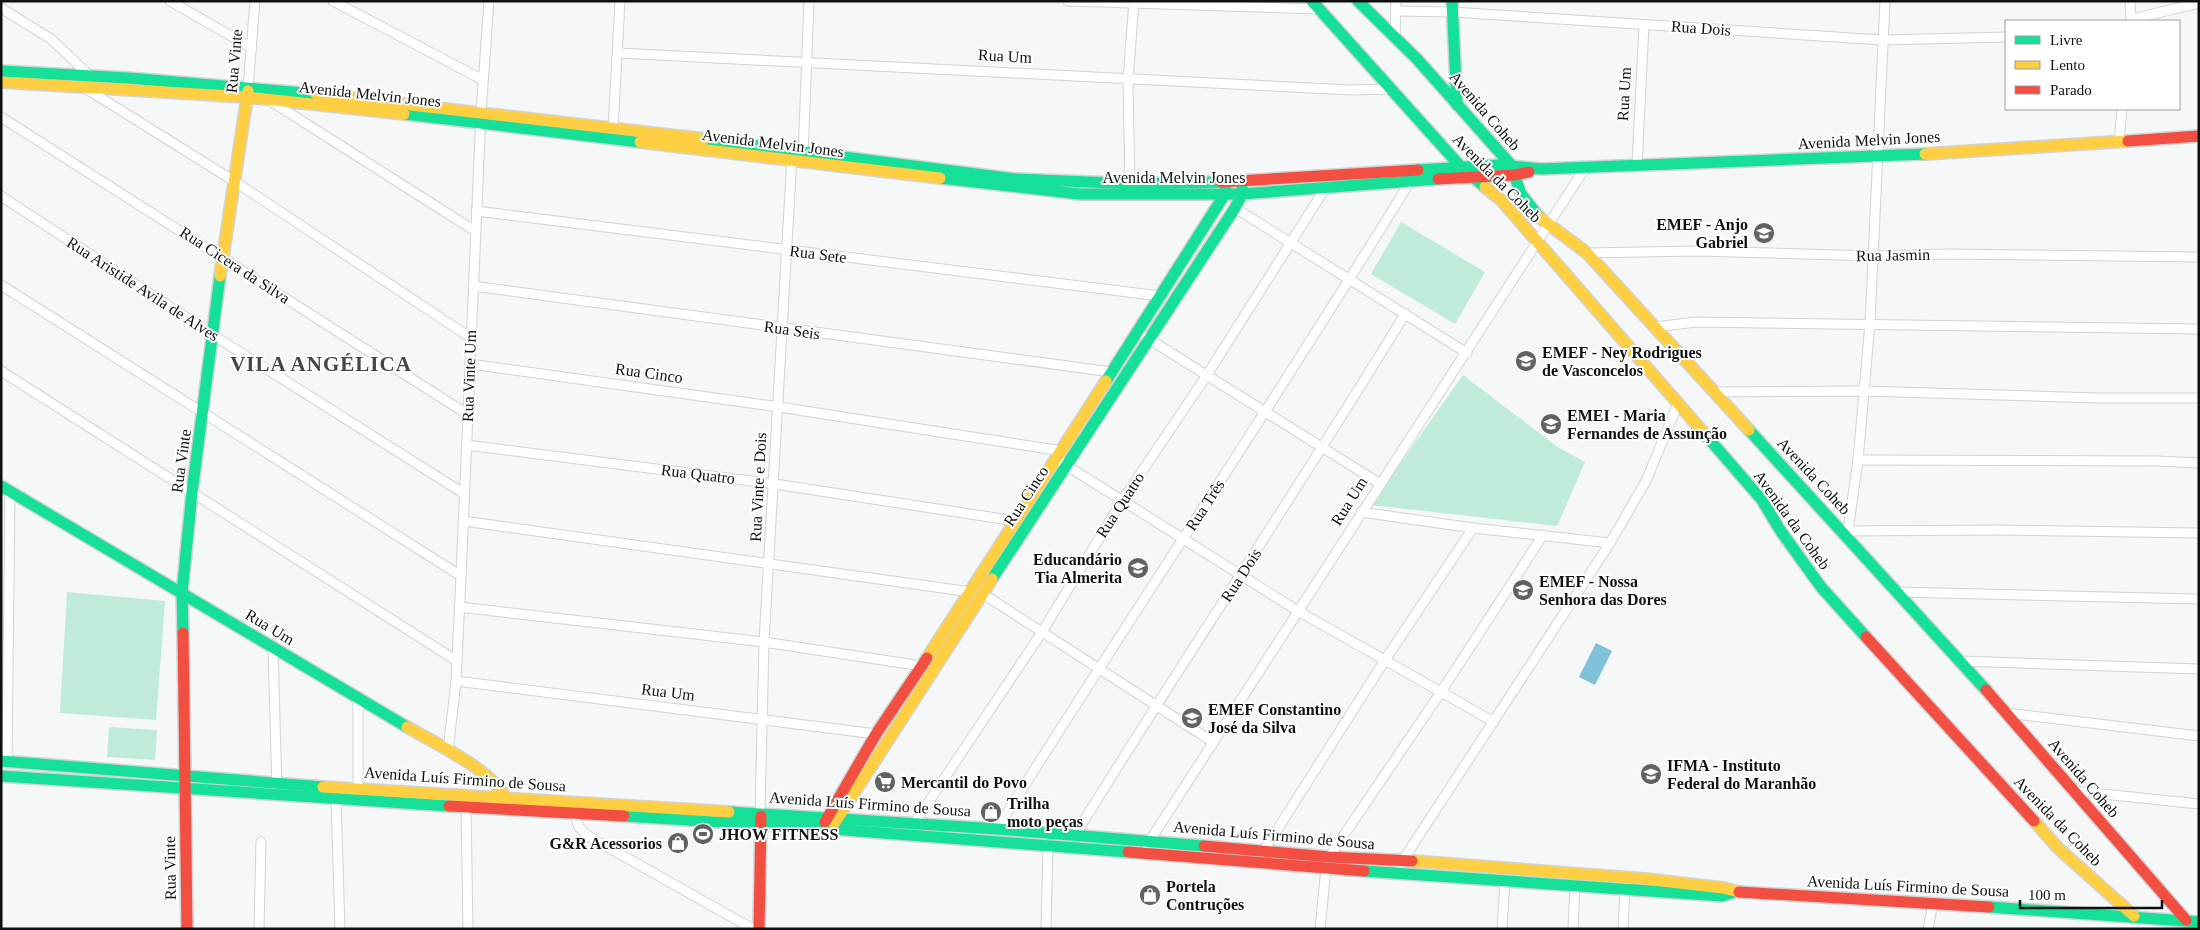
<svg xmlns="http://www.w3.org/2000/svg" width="2200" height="930" viewBox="0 0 2200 930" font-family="'Times New Roman',serif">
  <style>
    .green { fill: #c0ebd8 }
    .water { fill: #80c1d9 }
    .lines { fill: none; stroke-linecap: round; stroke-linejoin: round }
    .street-casing { stroke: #d2d4d4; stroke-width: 11 }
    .fast-casing { stroke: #d2d4d4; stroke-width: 14 }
    .slow-casing { stroke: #d2d4d4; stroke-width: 14 }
    .jam-casing { stroke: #d2d4d4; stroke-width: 14 }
    .street { stroke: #fefefe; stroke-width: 9 }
    .fast { stroke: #16e098; stroke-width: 11 }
    .slow { stroke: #ffcf43; stroke-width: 11 }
    .jam { stroke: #f24e42; stroke-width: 11 }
    .labels { text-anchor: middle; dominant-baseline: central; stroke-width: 4; stroke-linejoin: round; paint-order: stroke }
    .street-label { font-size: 16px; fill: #0f1010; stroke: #fff }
    .poi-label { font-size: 16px; font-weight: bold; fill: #0f1010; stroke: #fff; text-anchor: start }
    .district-label { font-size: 21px; font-weight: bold; letter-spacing: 1px; fill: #434547; stroke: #fff }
  </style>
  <rect width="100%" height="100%" fill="#f5f7f8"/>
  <g class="green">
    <path d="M 1401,222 L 1485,272 L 1455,324 L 1371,274 Z"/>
    <path d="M 1463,375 L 1559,448 L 1585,462 L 1557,526 L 1371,505 Z"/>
    <path d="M 67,592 L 165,601 L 156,720 L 60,713 Z"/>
    <path d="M 109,727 L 157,730 L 155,760 L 107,757 Z"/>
  </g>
  <path class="water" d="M 1596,643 L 1612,651 L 1595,685 L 1579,677 Z"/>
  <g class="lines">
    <g class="street-casing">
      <g id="street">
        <path d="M 170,1 L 252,48"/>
        <path d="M 333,1 L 483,80"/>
        <path d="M 1068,1 L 1319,9"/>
        <path d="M 2130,1 L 2131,21"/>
        <path d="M 1,8 L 51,39 L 89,75"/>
        <path d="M 1396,11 L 1452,12 L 1882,40 L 2006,37"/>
        <path d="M 2132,19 L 2199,3"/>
        <path d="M 1395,37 L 1396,1"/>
        <path d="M 618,53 L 1351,90 L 1390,89"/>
        <path d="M 248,87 L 255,1"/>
        <path d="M 85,88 L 234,181 L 471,338"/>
        <path d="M 269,100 L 475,231"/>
        <path d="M 1,117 L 467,414"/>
        <path d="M 613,129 L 620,1"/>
        <path d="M 2119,141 L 2122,109"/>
        <path d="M 803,156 L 809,1"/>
        <path d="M 1637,165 L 1644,25"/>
        <path d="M 1130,189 L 1128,80 L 1134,1"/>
        <path d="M 1,196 L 213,335 L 463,493"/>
        <path d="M 1235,208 L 1467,353"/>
        <path d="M 476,211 L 1160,296"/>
        <path d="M 1587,253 L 1697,251 L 1872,256 L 1946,254 L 2199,257"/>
        <path d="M 1,285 L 461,576"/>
        <path d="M 473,286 L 1112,372"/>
        <path d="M 1655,327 L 1696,322 L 2199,329"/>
        <path d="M 1144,336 L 1379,483"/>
        <path d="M 470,364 L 779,407 L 1062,451"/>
        <path d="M 1,371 L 457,661"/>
        <path d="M 1713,392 L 1863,391 L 2097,398 L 2199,398"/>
        <path d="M 467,445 L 775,484 L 1016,521"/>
        <path d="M 1858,460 L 2159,461 L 2199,463"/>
        <path d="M 1061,462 L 1298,611 L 1494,722"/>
        <path d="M 1361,512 L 1473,528 L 1610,543"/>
        <path d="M 463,521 L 971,592"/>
        <path d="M 1842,531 L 2000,530 L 2199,533"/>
        <path d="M 1848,531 L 1858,460 L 1870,323 L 1885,1"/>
        <path d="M 1897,592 L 2199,599"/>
        <path d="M 983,594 L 1213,742"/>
        <path d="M 459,607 L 764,642 L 922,666"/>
        <path d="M 273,648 L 277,790"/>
        <path d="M 1959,661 L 2199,669"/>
        <path d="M 456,681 L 876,734"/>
        <path d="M 358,699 L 358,795"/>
        <path d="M 2007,713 L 2199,736"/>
        <path d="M 448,751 L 456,681 L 461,576 L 481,113 L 489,1"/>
        <path d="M 7,761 L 10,491"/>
        <path d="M 2074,791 L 2199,804"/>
        <path d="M 336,799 L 340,929"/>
        <path d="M 466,807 L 468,929"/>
        <path d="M 573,812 L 579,827 L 588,836 L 753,929"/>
        <path d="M 760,813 L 764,642 L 792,157"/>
        <path d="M 914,824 L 1042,632 L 1122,501 L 1207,375 L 1326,187"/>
        <path d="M 997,829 C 1133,612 1277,399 1411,180"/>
        <path d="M 1075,835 C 1183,660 1298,490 1405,314"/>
        <path d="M 1147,845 L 1585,168"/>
        <path d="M 1263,852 L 1385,660 L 1473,528"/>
        <path d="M 1329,857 L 1441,692 L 1543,535"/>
        <path d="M 1401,863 L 1610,543 L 1646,481 L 1678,404"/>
        <path d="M 259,929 L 261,842"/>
        <path d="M 1046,929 L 1048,845"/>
        <path d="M 1320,929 L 1326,868"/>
        <path d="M 1502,929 L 1505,880"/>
        <path d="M 1573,929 L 1575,885"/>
        <path d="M 1623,929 L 1625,888"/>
        <path d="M 1928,929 L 1933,903"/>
      </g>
    </g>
    <g class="fast-casing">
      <g id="fast">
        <path d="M 1312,1 L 1461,167 L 1485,187"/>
        <path d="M 1358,1 L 1417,59 L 1511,165 L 1521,194 L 1539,217"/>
        <path d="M 1452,1 L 1457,105"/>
        <path d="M 1,71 L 128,78 L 316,94"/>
        <path d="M 404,114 L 640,142"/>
        <path d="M 704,139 L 1015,179 L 1136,184 L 1221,182"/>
        <path d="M 1418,170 L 1499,165 L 1541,169 L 1925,154"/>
        <path d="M 940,178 L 1079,194 L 1242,194 L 1438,179"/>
        <path d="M 1106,381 L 1225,194 L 1226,189"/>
        <path d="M 1749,430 L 1986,690"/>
        <path d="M 1703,432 L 1762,500 L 1780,530 L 1821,587 L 1866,637"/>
        <path d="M 1,486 L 407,727"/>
        <path d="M 992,579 L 1235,208 L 1242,194 L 1242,187"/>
        <path d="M 183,633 L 182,593 L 192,492 L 220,276"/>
        <path d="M 1,761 L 323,787"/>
        <path d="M 1,776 L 449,806"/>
        <path d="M 729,812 L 997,829 L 1204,846"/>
        <path d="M 624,816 L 832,829 L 1128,852"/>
        <path d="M 1364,871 L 1722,896 L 1734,892"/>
        <path d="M 1989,907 L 2199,922"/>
      </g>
    </g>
    <g class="slow-casing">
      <g id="slow">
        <path d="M 1,82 L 247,97 L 404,114"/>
        <path d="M 316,94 L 704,139"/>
        <path d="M 640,142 L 940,178"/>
        <path d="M 1925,154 L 2128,141"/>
        <path d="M 1485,187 L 1501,200 L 1703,432"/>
        <path d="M 1539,217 L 1587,253 L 1749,430"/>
        <path d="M 220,276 L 248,91"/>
        <path d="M 927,658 L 1106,381"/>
        <path d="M 407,727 C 435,743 497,772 508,803"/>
        <path d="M 323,787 L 729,812"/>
        <path d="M 2034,821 L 2058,848 L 2134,916"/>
        <path d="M 834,824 L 992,579"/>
        <path d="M 1412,861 L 1645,879 L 1723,888 L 1739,892"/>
      </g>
    </g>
    <g class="jam-casing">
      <g id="jam">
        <path d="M 2128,141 L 2199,136"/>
        <path d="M 1438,179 L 1514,175 L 1529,172"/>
        <path d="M 1221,182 L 1418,170"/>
        <path d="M 183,633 L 187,929"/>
        <path d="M 1866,637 L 2034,821"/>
        <path d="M 1986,690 L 2186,920"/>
        <path d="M 449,806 L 624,816"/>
        <path d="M 825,822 L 876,734 L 927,658"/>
        <path d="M 1204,846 L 1329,857 L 1412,861"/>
        <path d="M 1128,852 L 1364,871"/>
        <path d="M 1739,892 L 1989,907"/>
        <path d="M 759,929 L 761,816"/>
      </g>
    </g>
    <use href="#street" class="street"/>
    <use href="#fast" class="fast"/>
    <use href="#slow" class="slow"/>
    <use href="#jam" class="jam"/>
  </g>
  <defs>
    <g id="school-disc" transform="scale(1.125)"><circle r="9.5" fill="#606161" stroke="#fff"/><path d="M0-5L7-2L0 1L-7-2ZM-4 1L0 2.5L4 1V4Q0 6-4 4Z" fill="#fff"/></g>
    <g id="university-disc" transform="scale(1.125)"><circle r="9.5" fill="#606161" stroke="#fff"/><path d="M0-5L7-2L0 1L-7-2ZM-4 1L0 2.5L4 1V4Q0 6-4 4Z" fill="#fff"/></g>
    <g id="supermarket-disc" transform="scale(1.125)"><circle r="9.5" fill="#606161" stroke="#fff"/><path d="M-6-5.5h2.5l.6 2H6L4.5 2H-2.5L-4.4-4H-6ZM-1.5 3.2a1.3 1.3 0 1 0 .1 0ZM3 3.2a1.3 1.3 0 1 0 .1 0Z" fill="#fff"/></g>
    <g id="shop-disc" transform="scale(1.125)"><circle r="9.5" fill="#606161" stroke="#fff"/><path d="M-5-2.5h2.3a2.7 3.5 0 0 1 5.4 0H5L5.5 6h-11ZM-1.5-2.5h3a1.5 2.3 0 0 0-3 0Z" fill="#fff"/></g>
    <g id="stadium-disc" transform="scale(1.125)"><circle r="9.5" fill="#606161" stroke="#fff"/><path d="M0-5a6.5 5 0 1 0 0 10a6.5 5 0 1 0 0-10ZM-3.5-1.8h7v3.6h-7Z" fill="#fff"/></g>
  </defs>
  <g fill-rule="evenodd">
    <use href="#school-disc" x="1764" y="233"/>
    <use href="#school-disc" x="1526" y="361"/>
    <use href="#school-disc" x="1551" y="424"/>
    <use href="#school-disc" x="1138" y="568"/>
    <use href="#school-disc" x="1523" y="590"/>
    <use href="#school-disc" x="1192" y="718"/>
    <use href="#university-disc" x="1651" y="774"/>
    <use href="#supermarket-disc" x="885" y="782"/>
    <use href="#shop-disc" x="991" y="812"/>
    <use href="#stadium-disc" x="703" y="834"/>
    <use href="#shop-disc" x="678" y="843"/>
    <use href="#shop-disc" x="1150" y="895"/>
  </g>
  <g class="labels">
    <g class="street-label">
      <text transform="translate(1701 28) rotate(4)">Rua Dois</text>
      <text transform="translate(1005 56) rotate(3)">Rua Um</text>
      <text transform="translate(234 61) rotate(-85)">Rua Vinte</text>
      <text transform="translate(370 94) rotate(6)">Avenida Melvin Jones</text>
      <text transform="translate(1624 94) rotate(-87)">Rua Um</text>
      <text transform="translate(1485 111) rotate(49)">Avenida Coheb</text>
      <text transform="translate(1869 140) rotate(-3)">Avenida Melvin Jones</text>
      <text transform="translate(773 143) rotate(7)">Avenida Melvin Jones</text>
      <text x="1174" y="177">Avenida Melvin Jones</text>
      <text transform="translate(1497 178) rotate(45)">Avenida da Coheb</text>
      <text transform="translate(818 254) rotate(7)">Rua Sete</text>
      <text transform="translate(1893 255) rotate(-1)">Rua Jasmin</text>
      <text transform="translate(235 265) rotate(33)">Rua Cicera da Silva</text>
      <text transform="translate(143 289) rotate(33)">Rua Aristide Avila de Alves</text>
      <text transform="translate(792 330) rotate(8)">Rua Seis</text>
      <text transform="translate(649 373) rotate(8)">Rua Cinco</text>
      <text transform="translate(469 376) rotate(-88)">Rua Vinte Um</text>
      <text transform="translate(181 461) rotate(-82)">Rua Vinte</text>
      <text transform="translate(698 474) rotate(7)">Rua Quatro</text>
      <text transform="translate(1814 476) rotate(47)">Avenida Coheb</text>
      <text transform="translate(758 487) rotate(-87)">Rua Vinte e Dois</text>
      <text transform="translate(1026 496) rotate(-57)">Rua Cinco</text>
      <text transform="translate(1349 501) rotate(-58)">Rua Um</text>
      <text transform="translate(1120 505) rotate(-57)">Rua Quatro</text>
      <text transform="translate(1205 505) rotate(-57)">Rua Três</text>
      <text transform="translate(1792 520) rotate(54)">Avenida da Coheb</text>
      <text transform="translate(1241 575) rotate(-57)">Rua Dois</text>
      <text transform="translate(270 627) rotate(31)">Rua Um</text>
      <text transform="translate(668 692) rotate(7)">Rua Um</text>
      <text transform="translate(2084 778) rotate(49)">Avenida Coheb</text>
      <text transform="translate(465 779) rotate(4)">Avenida Luís Firmino de Sousa</text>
      <text transform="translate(870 804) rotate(4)">Avenida Luís Firmino de Sousa</text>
      <text transform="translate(2058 821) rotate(46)">Avenida da Coheb</text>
      <text transform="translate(1274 835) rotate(5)">Avenida Luís Firmino de Sousa</text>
      <text transform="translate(170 868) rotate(-91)">Rua Vinte</text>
      <text transform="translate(1908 886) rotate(3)">Avenida Luís Firmino de Sousa</text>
    </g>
    <g class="poi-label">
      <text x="1748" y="224" text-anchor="end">EMEF - Anjo<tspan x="1748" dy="18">Gabriel</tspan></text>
      <text x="1542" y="352">EMEF - Ney Rodrigues<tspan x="1542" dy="18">de Vasconcelos</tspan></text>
      <text x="1567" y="415">EMEI - Maria<tspan x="1567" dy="18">Fernandes de Assunção</tspan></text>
      <text x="1122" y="559" text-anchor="end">Educandário<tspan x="1122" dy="18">Tia Almerita</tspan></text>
      <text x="1539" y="581">EMEF - Nossa<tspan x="1539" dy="18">Senhora das Dores</tspan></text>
      <text x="1208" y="709">EMEF Constantino<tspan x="1208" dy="18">José da Silva</tspan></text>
      <text x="1667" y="765">IFMA - Instituto<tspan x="1667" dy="18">Federal do Maranhão</tspan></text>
      <text x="901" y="782">Mercantil do Povo</text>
      <text x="1007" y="803">Trilha<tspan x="1007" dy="18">moto peças</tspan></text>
      <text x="719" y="834">JHOW FITNESS</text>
      <text x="662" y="843" text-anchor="end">G&amp;R Acessorios</text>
      <text x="1166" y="886">Portela<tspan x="1166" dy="18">Contruções</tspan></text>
    </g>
    <g class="district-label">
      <text x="321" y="364">VILA ANGÉLICA</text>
    </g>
  </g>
  <rect width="2200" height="930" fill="none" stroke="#0f1010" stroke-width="5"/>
  <rect x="2005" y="20" width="175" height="90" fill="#ffffff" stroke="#9f9f9f"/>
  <rect x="2015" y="36" width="25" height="8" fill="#16e098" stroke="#9f9f9f"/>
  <text x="2050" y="45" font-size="15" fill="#0f1010">Livre</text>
  <rect x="2015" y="61" width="25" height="8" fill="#ffcf43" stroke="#9f9f9f"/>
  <text x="2050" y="70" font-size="15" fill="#0f1010">Lento</text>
  <rect x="2015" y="86" width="25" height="8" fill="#f24e42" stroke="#9f9f9f"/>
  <text x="2050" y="95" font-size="15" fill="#0f1010">Parado</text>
  <path d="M2020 900v8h142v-8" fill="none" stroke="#0f1010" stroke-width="2.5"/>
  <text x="2028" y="900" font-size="15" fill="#0f1010" stroke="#ffffff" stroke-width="4" paint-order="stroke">100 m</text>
</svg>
